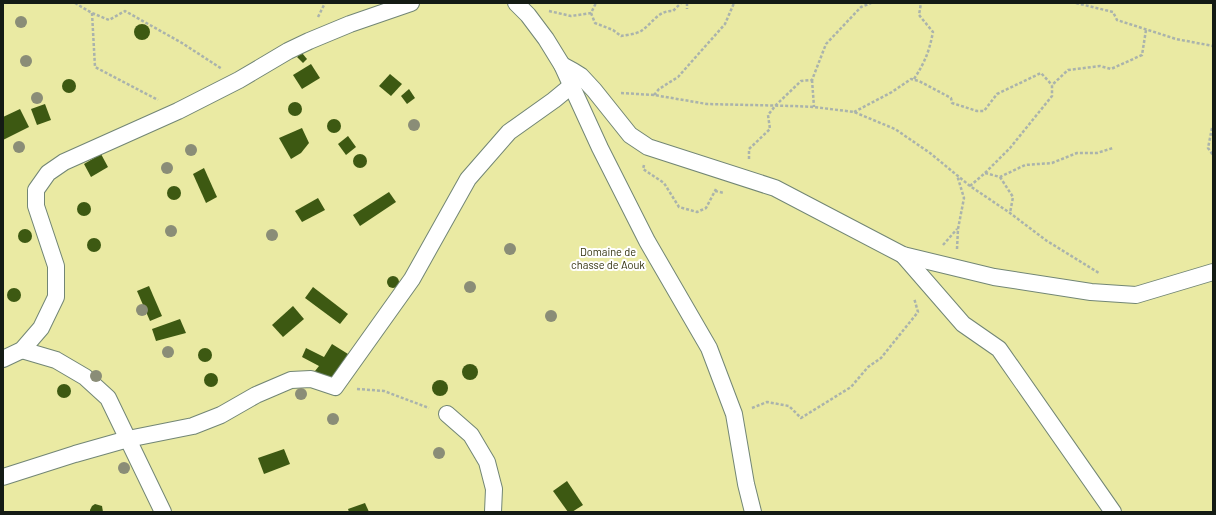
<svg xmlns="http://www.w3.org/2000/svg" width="1216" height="515" viewBox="0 0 1216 515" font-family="Barlow,sans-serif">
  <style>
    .green { fill: #eaeaa3 }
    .building { fill: #3d5912 }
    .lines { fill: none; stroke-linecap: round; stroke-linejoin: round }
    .minor-casing { stroke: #728675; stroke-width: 18 }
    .path { stroke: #aab3ac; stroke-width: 2.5; stroke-dasharray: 3 2; stroke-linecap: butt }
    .minor { stroke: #fff; stroke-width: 16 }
    .tree { fill: #8a8d77 }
    .labels { text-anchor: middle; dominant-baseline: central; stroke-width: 4; stroke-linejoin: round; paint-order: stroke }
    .park-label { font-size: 11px; fill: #32310e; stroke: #fff }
  </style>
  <rect width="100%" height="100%" fill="#f5fef7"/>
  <rect class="green" x="3" y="3" width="1210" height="509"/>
  <g class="building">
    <circle cx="142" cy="32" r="8"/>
    <path d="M 302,53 L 307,59 L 303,63 L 297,57 Z"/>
    <path d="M 311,64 L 320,78 L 302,89 L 293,75 Z"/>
    <path d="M 390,74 L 402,84 L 391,96 L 379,86 Z"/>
    <circle cx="69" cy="86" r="7"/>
    <path d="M 409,89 L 415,98 L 407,104 L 401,96 Z"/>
    <circle cx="295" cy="109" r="7"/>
    <path d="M 45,104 L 51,120 L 37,125 L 31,109 Z"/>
    <path d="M 20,109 L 29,127 L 3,140 L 3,117 Z"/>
    <circle cx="334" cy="126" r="7"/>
    <path d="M 302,128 L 309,143 L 301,153 L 291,159 L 279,138 Z"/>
    <path d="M 348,136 L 356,147 L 346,155 L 338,144 Z"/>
    <circle cx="360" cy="161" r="7"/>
    <path d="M 101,154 L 108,167 L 91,177 L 84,164 Z"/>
    <path d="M 204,168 L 217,197 L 206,203 L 193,174 Z"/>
    <circle cx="174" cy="193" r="7"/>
    <path d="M 389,192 L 396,202 L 360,226 L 353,215 Z"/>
    <path d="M 318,198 L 325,210 L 302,222 L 295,211 Z"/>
    <circle cx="84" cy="209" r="7"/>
    <circle cx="25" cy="236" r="7"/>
    <circle cx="94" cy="245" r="7"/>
    <circle cx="393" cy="282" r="6"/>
    <path d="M 149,286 L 162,316 L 150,321 L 137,291 Z"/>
    <path d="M 313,287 L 348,314 L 340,324 L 305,298 Z"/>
    <circle cx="14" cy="295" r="7"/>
    <path d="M 293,306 L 304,319 L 283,337 L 272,325 Z"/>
    <path d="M 180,319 L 186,333 L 156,341 L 152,329 Z"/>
    <path d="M 332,344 L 348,354 L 331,381 L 315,371 L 319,366 L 302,357 L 306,348 L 324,357 Z"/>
    <circle cx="205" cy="355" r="7"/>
    <circle cx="470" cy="372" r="8"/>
    <circle cx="211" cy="380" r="7"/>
    <circle cx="440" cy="388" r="8"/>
    <circle cx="64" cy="391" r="7"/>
    <path d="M 284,449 L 290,464 L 264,474 L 258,458 Z"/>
    <path d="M 567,481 L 583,505 L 572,512 L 568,512 L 553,491 Z"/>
    <path d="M 365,503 L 369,512 L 349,512 L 348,509 Z"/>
    <path d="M 95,504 L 102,506 L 103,512 L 90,512 L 90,510 L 92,506 Z"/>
  </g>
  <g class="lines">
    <g class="minor-casing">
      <g id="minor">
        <path d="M 516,3 L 528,15 L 546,39 L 562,65 L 600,148 L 647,241 L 709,348 L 734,414 L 746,484 L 753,512"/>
        <path d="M 562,65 L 573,71 L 581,76 L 594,90 L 630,135 L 648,147 L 775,188 L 903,255 L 994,277 L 1091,292 L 1136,295 L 1213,272"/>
        <path d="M 903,255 L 963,324 L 999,349 L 1113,512"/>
        <path d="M 22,350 L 56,360 L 85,377 L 108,398 L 163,512"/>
        <path d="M 3,359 L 22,350 L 41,328 L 56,297 L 56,266 L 36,206 L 36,190 L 48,173 L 64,162 L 178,111 L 239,80 L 288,51 L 309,41 L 350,24 L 411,3"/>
        <path d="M 447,414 L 471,435 L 487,462 L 494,489 L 493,512"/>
        <path d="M 3,477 L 75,454 L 128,439 L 193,426 L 221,415 L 256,395 L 291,380 L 311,379 L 335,387 L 412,279 L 468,179 L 509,132 L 554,100 L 571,86"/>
      </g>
    </g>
    <g class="path">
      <path d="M 75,3 L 92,13 L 109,20 L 125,11 L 182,43 L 222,69"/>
      <path d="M 687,3 L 687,9"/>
      <path d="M 1076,3 L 1113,12 L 1117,20 L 1176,39 L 1213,46"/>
      <path d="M 549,11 L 571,16 L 591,13 L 596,3"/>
      <path d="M 92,13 L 95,67 L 158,100"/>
      <path d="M 591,13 L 595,23 L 613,30 L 621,36 C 627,35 636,34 641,31 C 652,24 658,10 673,11 L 681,3"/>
      <path d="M 318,17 L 325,3"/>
      <path d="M 914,79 C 925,62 929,52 933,32 L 919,15 L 921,3"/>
      <path d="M 812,80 L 814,107"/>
      <path d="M 621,93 L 654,95 L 707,104 L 793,106 L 814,107 L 854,112 L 895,129 L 930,153 L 970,186 L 1010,213 L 1047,241 L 1099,273"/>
      <path d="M 654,95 L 659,89 L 678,77 L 725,24 L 734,3"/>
      <path d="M 854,112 L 892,92 L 911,79 L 919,81 L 951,98 L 952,103 L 977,111 L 984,111 L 997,94 L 1041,73 L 1052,85"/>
      <path d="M 1212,128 L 1208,148 L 1213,155"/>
      <path d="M 749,159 L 749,149 L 770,129 L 768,115 L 776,105 L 801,81 L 812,80 L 826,44 L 861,7 L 871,3"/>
      <path d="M 644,165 L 643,169 L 664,183 L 679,207 L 697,212 L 706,208 L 716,189"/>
      <path d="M 985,173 L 1010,148 L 1052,96 L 1052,85 L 1068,70 L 1100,66 L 1111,69 L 1142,55 L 1146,30"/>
      <path d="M 1000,177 L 1013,197 L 1010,213"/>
      <path d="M 970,186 L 985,173 L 1000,177 L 1025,165 L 1052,163 L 1077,153 L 1097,153 L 1113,148"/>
      <path d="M 715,191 L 724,193"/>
      <path d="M 943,245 L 957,229"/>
      <path d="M 957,249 L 958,229 L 964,198 L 957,175"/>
      <path d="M 357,389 L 384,391 L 429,408"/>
      <path d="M 752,408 L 767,402 L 789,406 L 801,418 L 851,387 L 868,367 L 881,358 L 918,312 L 914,298"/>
    </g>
    <use href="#minor" class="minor"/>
  </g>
  <g class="tree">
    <circle cx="21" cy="22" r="6"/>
    <circle cx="26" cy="61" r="6"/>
    <circle cx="37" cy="98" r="6"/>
    <circle cx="414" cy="125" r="6"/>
    <circle cx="19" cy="147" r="6"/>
    <circle cx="191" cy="150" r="6"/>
    <circle cx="167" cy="168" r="6"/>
    <circle cx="171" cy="231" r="6"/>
    <circle cx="272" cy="235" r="6"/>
    <circle cx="510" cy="249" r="6"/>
    <circle cx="470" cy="287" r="6"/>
    <circle cx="142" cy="310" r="6"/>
    <circle cx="551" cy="316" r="6"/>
    <circle cx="168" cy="352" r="6"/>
    <circle cx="96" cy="376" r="6"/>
    <circle cx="301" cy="394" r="6"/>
    <circle cx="333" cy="419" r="6"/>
    <circle cx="439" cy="453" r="6"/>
    <circle cx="124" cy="468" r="6"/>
  </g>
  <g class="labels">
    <g class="park-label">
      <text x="608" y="251">Domaine de<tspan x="608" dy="13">chasse de Aouk</tspan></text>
    </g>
  </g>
  <rect width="1216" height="515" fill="none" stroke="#141b15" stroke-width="8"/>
</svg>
